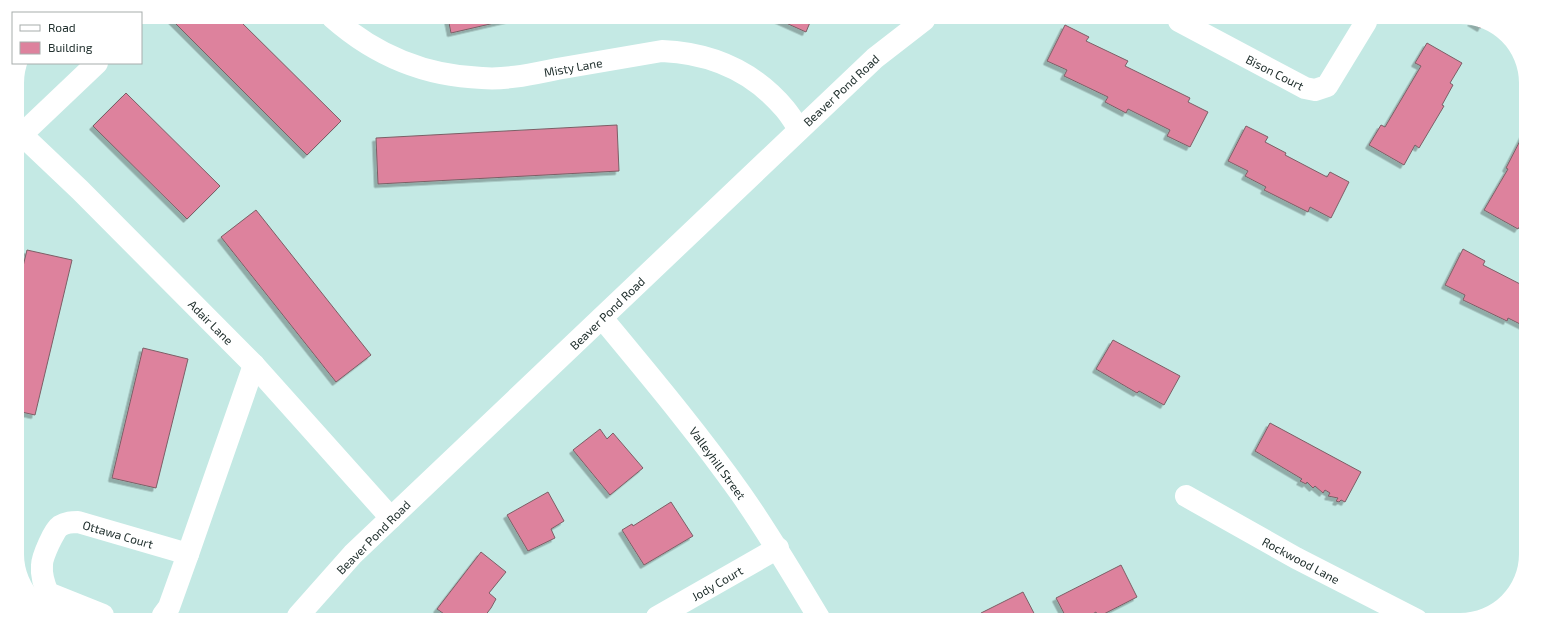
<svg xmlns="http://www.w3.org/2000/svg" width="1543" height="637" viewBox="0 0 1543 637" font-family="'Exo 2',sans-serif">
  <style>
    .building { fill: #dd829d; stroke: #7c5f66; filter: url(#shadow) }
    .lines { fill: none; stroke-linecap: round; stroke-linejoin: round }
    .minor { stroke: #fff; stroke-width: 22 }
    .labels { text-anchor: middle; dominant-baseline: central; stroke-width: 3; stroke-linejoin: round; paint-order: stroke }
    .street-label { font-size: 12px; fill: #22312f; stroke: #fff }
  </style>
  <defs>
    <filter id="shadow"><feDropShadow dx="-3.5" dy="3.5" stdDeviation="0" flood-color="#0004"/></filter>
  </defs>
  <rect width="100%" height="100%" fill="#c4e9e4"/>
  <g class="building">
    <path d="M 169,17 L 237,18 L 341,121 L 307,155 Z"/>
    <path d="M 448,18 L 512,19 L 451,33 Z"/>
    <path d="M 777,19 L 811,20 L 806,32 Z"/>
    <path d="M 1471,22 L 1484,22 L 1481,28 Z"/>
    <path d="M 1065,25 L 1089,37 L 1086,41 L 1128,61 L 1125,66 L 1190,98 L 1188,102 L 1208,112 L 1190,147 L 1167,136 L 1170,130 L 1128,109 L 1126,113 L 1105,102 L 1108,97 L 1064,76 L 1067,70 L 1047,61 Z"/>
    <path d="M 1427,43 L 1462,63 L 1450,83 L 1453,85 L 1442,105 L 1444,106 L 1419,148 L 1415,145 L 1404,165 L 1369,145 L 1381,125 L 1385,127 L 1421,66 L 1415,63 Z"/>
    <path d="M 126,93 L 220,186 L 187,219 L 93,126 Z"/>
    <path d="M 617,125 L 619,171 L 378,184 L 376,138 Z"/>
    <path d="M 1246,126 L 1268,137 L 1265,142 L 1286,153 L 1285,155 L 1327,177 L 1330,172 L 1349,182 L 1331,218 L 1310,207 L 1308,212 L 1264,190 L 1266,187 L 1245,176 L 1248,171 L 1228,161 Z"/>
    <path d="M 1525,131 L 1525,218 L 1518,229 L 1484,210 L 1508,169 L 1506,168 Z"/>
    <path d="M 256,210 L 371,355 L 336,382 L 221,237 Z"/>
    <path d="M 1463,249 L 1485,261 L 1483,265 L 1524,286 L 1524,326 L 1508,318 L 1507,321 L 1463,300 L 1465,295 L 1445,285 Z"/>
    <path d="M 27,250 L 72,260 L 35,415 L 17,411 L 17,291 Z"/>
    <path d="M 1113,340 L 1180,376 L 1164,405 L 1139,391 L 1137,393 L 1096,369 Z"/>
    <path d="M 143,348 L 188,359 L 156,488 L 112,478 Z"/>
    <path d="M 1270,423 L 1361,472 L 1345,502 L 1341,500 L 1339,502 L 1336,501 L 1338,498 L 1328,496 L 1330,493 L 1325,490 L 1323,493 L 1315,486 L 1313,488 L 1307,482 L 1306,484 L 1300,481 L 1302,479 L 1255,451 Z"/>
    <path d="M 600,429 L 607,439 L 613,433 L 643,468 L 610,495 L 573,450 Z"/>
    <path d="M 548,492 L 564,521 L 551,529 L 555,538 L 528,551 L 507,515 Z"/>
    <path d="M 671,502 L 693,536 L 644,565 L 622,530 L 632,524 L 633,526 Z"/>
    <path d="M 481,552 L 506,572 L 489,593 L 496,599 L 491,608 L 484,617 L 447,616 L 437,609 Z"/>
    <path d="M 1121,565 L 1137,597 L 1098,617 L 1096,612 L 1084,619 L 1067,619 L 1056,598 Z"/>
    <path d="M 1023,592 L 1037,619 L 984,618 L 981,613 Z"/>
  </g>
  <g class="lines">
    <g class="minor">
      <path d="M 333,18 C 375,55 426,76 482,78 C 507,80 532,74 557,69 C 592,63 627,57 662,51 C 711,53 753,71 785,109 C 790,115 795,123 799,129"/>
      <path d="M 1179,21 L 1305,88 L 1315,90 L 1327,86 L 1366,22"/>
      <path d="M 22,135 L 80,190 L 254,365 L 391,518"/>
      <path d="M 17,139 L 97,63"/>
      <path d="M 602,318 C 650,376 698,433 741,494 C 769,534 794,576 819,618"/>
      <path d="M 1186,496 L 1296,558 L 1417,620"/>
      <path d="M 188,554 L 254,365"/>
      <path d="M 103,615 L 48,593 C 44,584 41,576 42,565 C 42,557 54,530 60,526 C 66,522 72,522 78,522 L 188,554 L 169,607 L 163,615"/>
      <path d="M 298,616 L 353,554 L 875,58 L 924,20"/>
      <path d="M 657,617 L 778,548"/>
    </g>
  </g>
  <g class="labels">
    <g class="street-label">
      <text transform="translate(573 67) rotate(-10)">Misty Lane</text>
      <text transform="translate(1275 72) rotate(27)">Bison Court</text>
      <text transform="translate(841 90) rotate(-43)">Beaver Pond Road</text>
      <text transform="translate(607 313) rotate(-44)">Beaver Pond Road</text>
      <text transform="translate(211 322) rotate(45)">Adair Lane</text>
      <text transform="translate(718 463) rotate(54)">Valleyhill Street</text>
      <text transform="translate(118 534) rotate(16)">Ottawa Court</text>
      <text transform="translate(373 537) rotate(-45)">Beaver Pond Road</text>
      <text transform="translate(1301 560) rotate(28)">Rockwood Lane</text>
      <text transform="translate(717 583) rotate(-30)">Jody Court</text>
    </g>
  </g>
  <path d="M0 0H1543V637H0ZM83 24H1460A59 59 0 0 1 1519 83V554A59 59 0 0 1 1460 613H83A59 59 0 0 1 24 554V83A59 59 0 0 1 83 24Z" fill="#fff" fill-rule="evenodd"/>
  <rect x="12" y="12" width="130" height="52" fill="#ffffff" stroke="#a7adac"/>
  <rect x="20" y="25" width="20" height="6" fill="#ffffff" stroke="#a7adac"/>
  <text x="48" y="32" font-size="12" fill="#22312f">Road</text>
  <rect x="20" y="42" width="20" height="12" fill="#dd829d" stroke="#a7adac"/>
  <text x="48" y="52" font-size="12" fill="#22312f">Building</text>
</svg>
